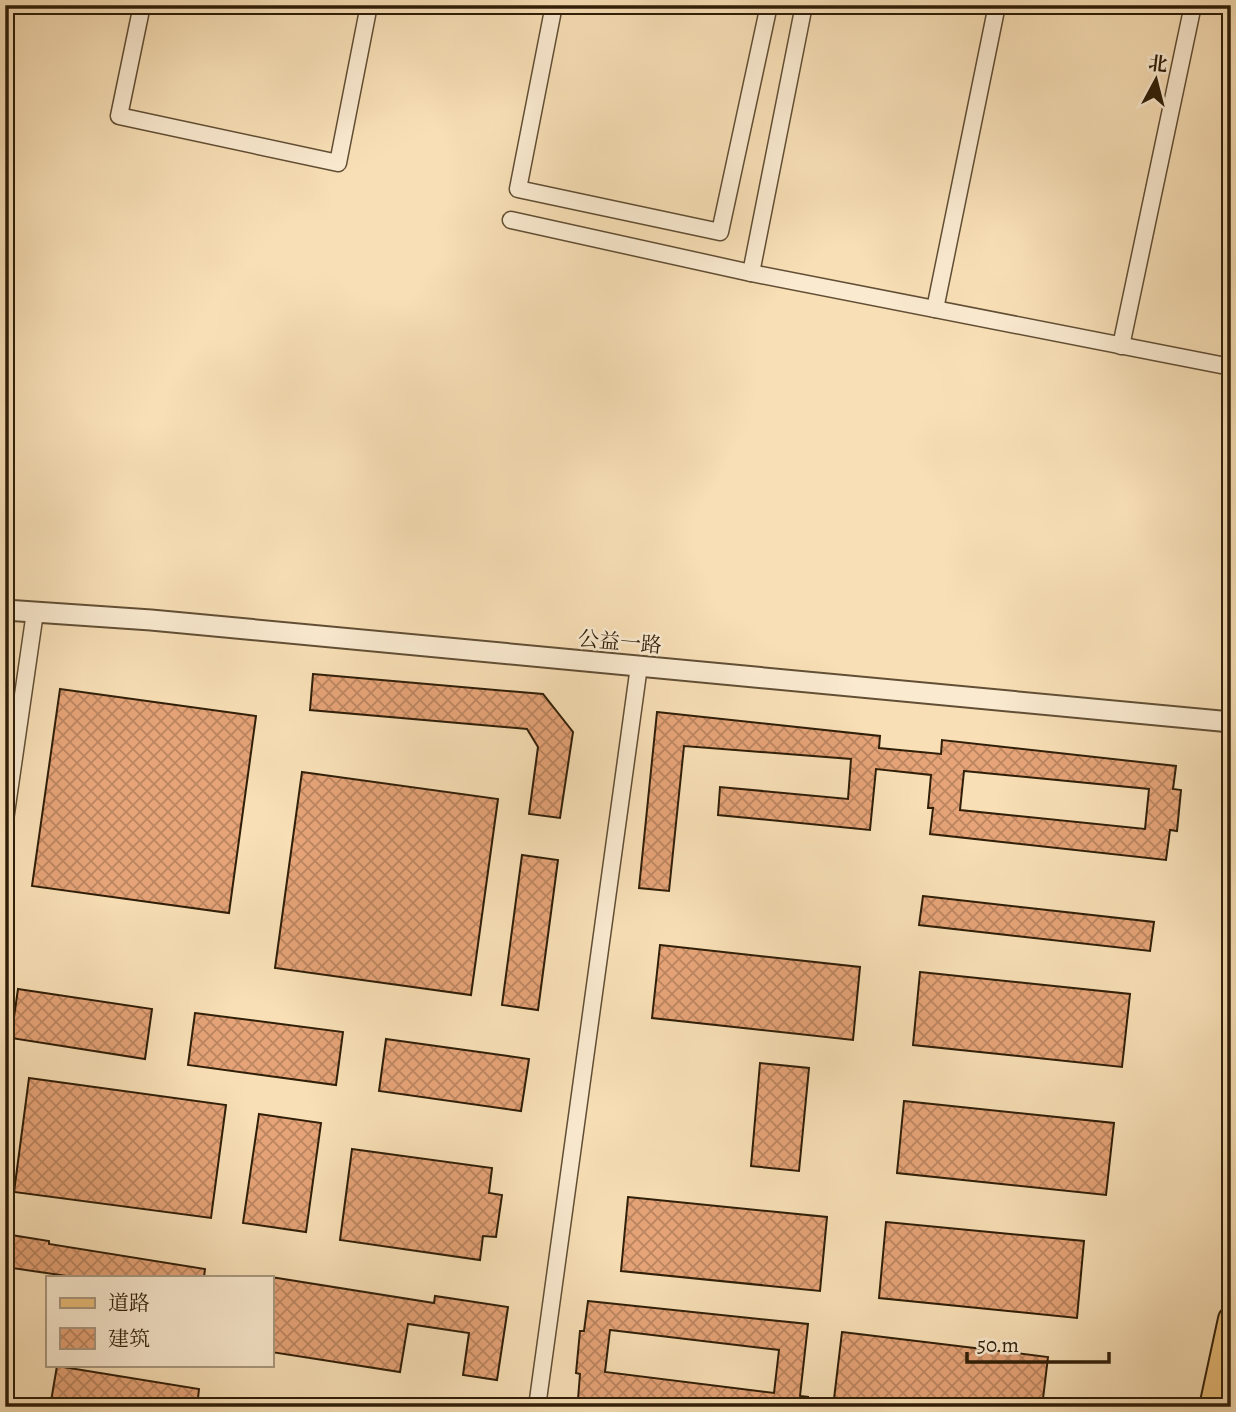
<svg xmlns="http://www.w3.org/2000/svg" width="1236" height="1412" viewBox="0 0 1236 1412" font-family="Alegreya,'Noto Serif SC',serif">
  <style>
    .building { fill: url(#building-cross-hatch); stroke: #2f1e08; stroke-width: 2; fill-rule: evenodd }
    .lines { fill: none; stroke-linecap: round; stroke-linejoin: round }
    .minor-casing { stroke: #614e34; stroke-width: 19 }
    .tertiary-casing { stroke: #614e34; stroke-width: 23 }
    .primary-casing { stroke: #2f1e08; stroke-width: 28 }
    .minor { stroke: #faead0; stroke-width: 16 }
    .tertiary { stroke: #faead0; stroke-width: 19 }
    .primary { stroke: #ecc07b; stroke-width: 24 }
    .labels { text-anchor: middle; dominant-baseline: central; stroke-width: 5; stroke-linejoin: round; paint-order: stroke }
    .street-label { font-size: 21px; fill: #2f1e08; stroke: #faead0 }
  </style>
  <defs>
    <pattern id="building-cross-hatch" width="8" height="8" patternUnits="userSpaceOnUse" patternTransform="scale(1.75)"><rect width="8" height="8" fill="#e6a478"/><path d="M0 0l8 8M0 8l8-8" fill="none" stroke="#bb8560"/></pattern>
  </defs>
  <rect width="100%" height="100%" fill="#f8dfb6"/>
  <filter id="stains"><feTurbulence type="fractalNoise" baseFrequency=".00286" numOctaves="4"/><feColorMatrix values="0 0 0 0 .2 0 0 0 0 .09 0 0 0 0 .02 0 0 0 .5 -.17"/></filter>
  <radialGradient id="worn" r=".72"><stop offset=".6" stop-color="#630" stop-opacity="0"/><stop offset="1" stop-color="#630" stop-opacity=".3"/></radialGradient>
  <g class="building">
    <path d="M 313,674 L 543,694 L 573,732 L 560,818 L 529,814 L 538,747 L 527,729 L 310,710 Z"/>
    <path d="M 60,689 L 256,716 L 229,913 L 32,886 Z"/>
    <path d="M 657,712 L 880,736 L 879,748 L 941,754 L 942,740 L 1176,766 L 1173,789 L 1181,790 L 1177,831 L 1170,830 L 1166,860 L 930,834 L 933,808 L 928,808 L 931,775 L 876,769 L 870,830 L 718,815 L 720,787 L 848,799 L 851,759 L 684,746 L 669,891 L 639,888 ZM 964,771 L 1149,789 L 1145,829 L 960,810 Z"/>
    <path d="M 302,772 L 498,799 L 471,995 L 275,968 Z"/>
    <path d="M 522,855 L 558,860 L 538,1010 L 502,1005 Z"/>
    <path d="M 923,896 L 1154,922 L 1150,951 L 919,925 Z"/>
    <path d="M 660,945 L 860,967 L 853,1040 L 652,1018 Z"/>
    <path d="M 920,972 L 1130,994 L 1122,1067 L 913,1045 Z"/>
    <path d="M 18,989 L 152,1009 L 145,1059 L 11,1038 Z"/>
    <path d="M 195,1013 L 343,1032 L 336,1085 L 188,1065 Z"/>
    <path d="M 386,1039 L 529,1059 L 521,1111 L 379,1091 Z"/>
    <path d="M 760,1063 L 809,1068 L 799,1171 L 751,1166 Z"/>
    <path d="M 29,1078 L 226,1105 L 211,1218 L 14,1192 Z"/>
    <path d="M 904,1101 L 1114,1123 L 1106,1195 L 897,1173 Z"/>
    <path d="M 259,1114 L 321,1123 L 306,1232 L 243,1223 Z"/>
    <path d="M 352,1149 L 492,1168 L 489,1193 L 502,1195 L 496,1237 L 483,1236 L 480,1260 L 340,1240 Z"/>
    <path d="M 628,1197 L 827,1217 L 820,1291 L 621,1271 Z"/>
    <path d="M 886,1222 L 1084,1241 L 1077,1318 L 879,1298 Z"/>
    <path d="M 5,1234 L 49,1241 L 49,1244 L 205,1269 L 204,1277 L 74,1277 L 5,1267 Z"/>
    <path d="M 271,1277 L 434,1303 L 435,1296 L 508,1307 L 497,1380 L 463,1375 L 469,1333 L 408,1324 L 400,1372 L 271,1352 Z"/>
    <path d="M 588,1301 L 808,1324 L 800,1396 L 808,1397 L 808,1407 L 652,1407 L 578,1399 L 580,1374 L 576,1373 L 580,1331 L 584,1331 ZM 610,1330 L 779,1350 L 774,1393 L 605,1372 Z"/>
    <path d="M 842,1332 L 1048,1357 L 1042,1407 L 895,1407 L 834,1399 Z"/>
    <path d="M 57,1366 L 199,1389 L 197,1407 L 50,1407 Z"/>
  </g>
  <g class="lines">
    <g class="minor-casing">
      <g id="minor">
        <path d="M 142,5 L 119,116 L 338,163 L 369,5"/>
        <path d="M 554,5 L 518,189 L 720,232 L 769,5"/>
        <path d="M 511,220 L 751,273 L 1231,367"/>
        <path d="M 751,273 L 804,5"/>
        <path d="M 935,309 L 997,5"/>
        <path d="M 1121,346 L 1193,5"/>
        <path d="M 5,820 L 35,612"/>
        <path d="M 537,1407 L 639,666"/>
      </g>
    </g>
    <g class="tertiary-casing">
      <path id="tertiary" d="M 5,610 L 151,620 L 1231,722"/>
    </g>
    <g class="primary-casing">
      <path id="primary" d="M 1212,1407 L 1231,1319"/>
    </g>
    <use href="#minor" class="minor"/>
    <use href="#tertiary" class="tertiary"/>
    <use href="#primary" class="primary"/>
  </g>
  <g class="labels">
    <g class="street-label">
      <text transform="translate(620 642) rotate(5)">公益一路</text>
    </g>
  </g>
  <rect width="1236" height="1412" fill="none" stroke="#f8dfb6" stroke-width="28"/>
  <rect x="7" y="7" width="1222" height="1398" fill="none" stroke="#2f1e08" stroke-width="3.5"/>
  <rect x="14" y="14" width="1208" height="1384" fill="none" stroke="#2f1e08" stroke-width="2"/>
  <rect x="46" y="1276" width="228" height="91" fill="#faead0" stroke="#a99880" stroke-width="2"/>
  <rect x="60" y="1298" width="35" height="10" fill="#ecc07b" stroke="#a99880" stroke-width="2"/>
  <text x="108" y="1310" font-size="21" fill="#2f1e08">道路</text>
  <rect x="60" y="1328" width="35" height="21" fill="url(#building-cross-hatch)" stroke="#a99880" stroke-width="2"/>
  <text x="108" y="1346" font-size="21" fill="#2f1e08">建筑</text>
  <g transform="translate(1156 80) rotate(7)" stroke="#faead0" stroke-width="5" paint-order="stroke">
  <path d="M0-5L12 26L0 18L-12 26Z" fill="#2f1e08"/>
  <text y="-10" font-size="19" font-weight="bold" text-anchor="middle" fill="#2f1e08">北</text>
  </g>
  <path d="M967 1352v10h142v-10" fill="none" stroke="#2f1e08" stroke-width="3.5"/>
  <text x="977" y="1352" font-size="21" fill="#2f1e08" stroke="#faead0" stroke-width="5" paint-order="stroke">50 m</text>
  <rect width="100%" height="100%" filter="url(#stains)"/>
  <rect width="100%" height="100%" fill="url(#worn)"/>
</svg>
